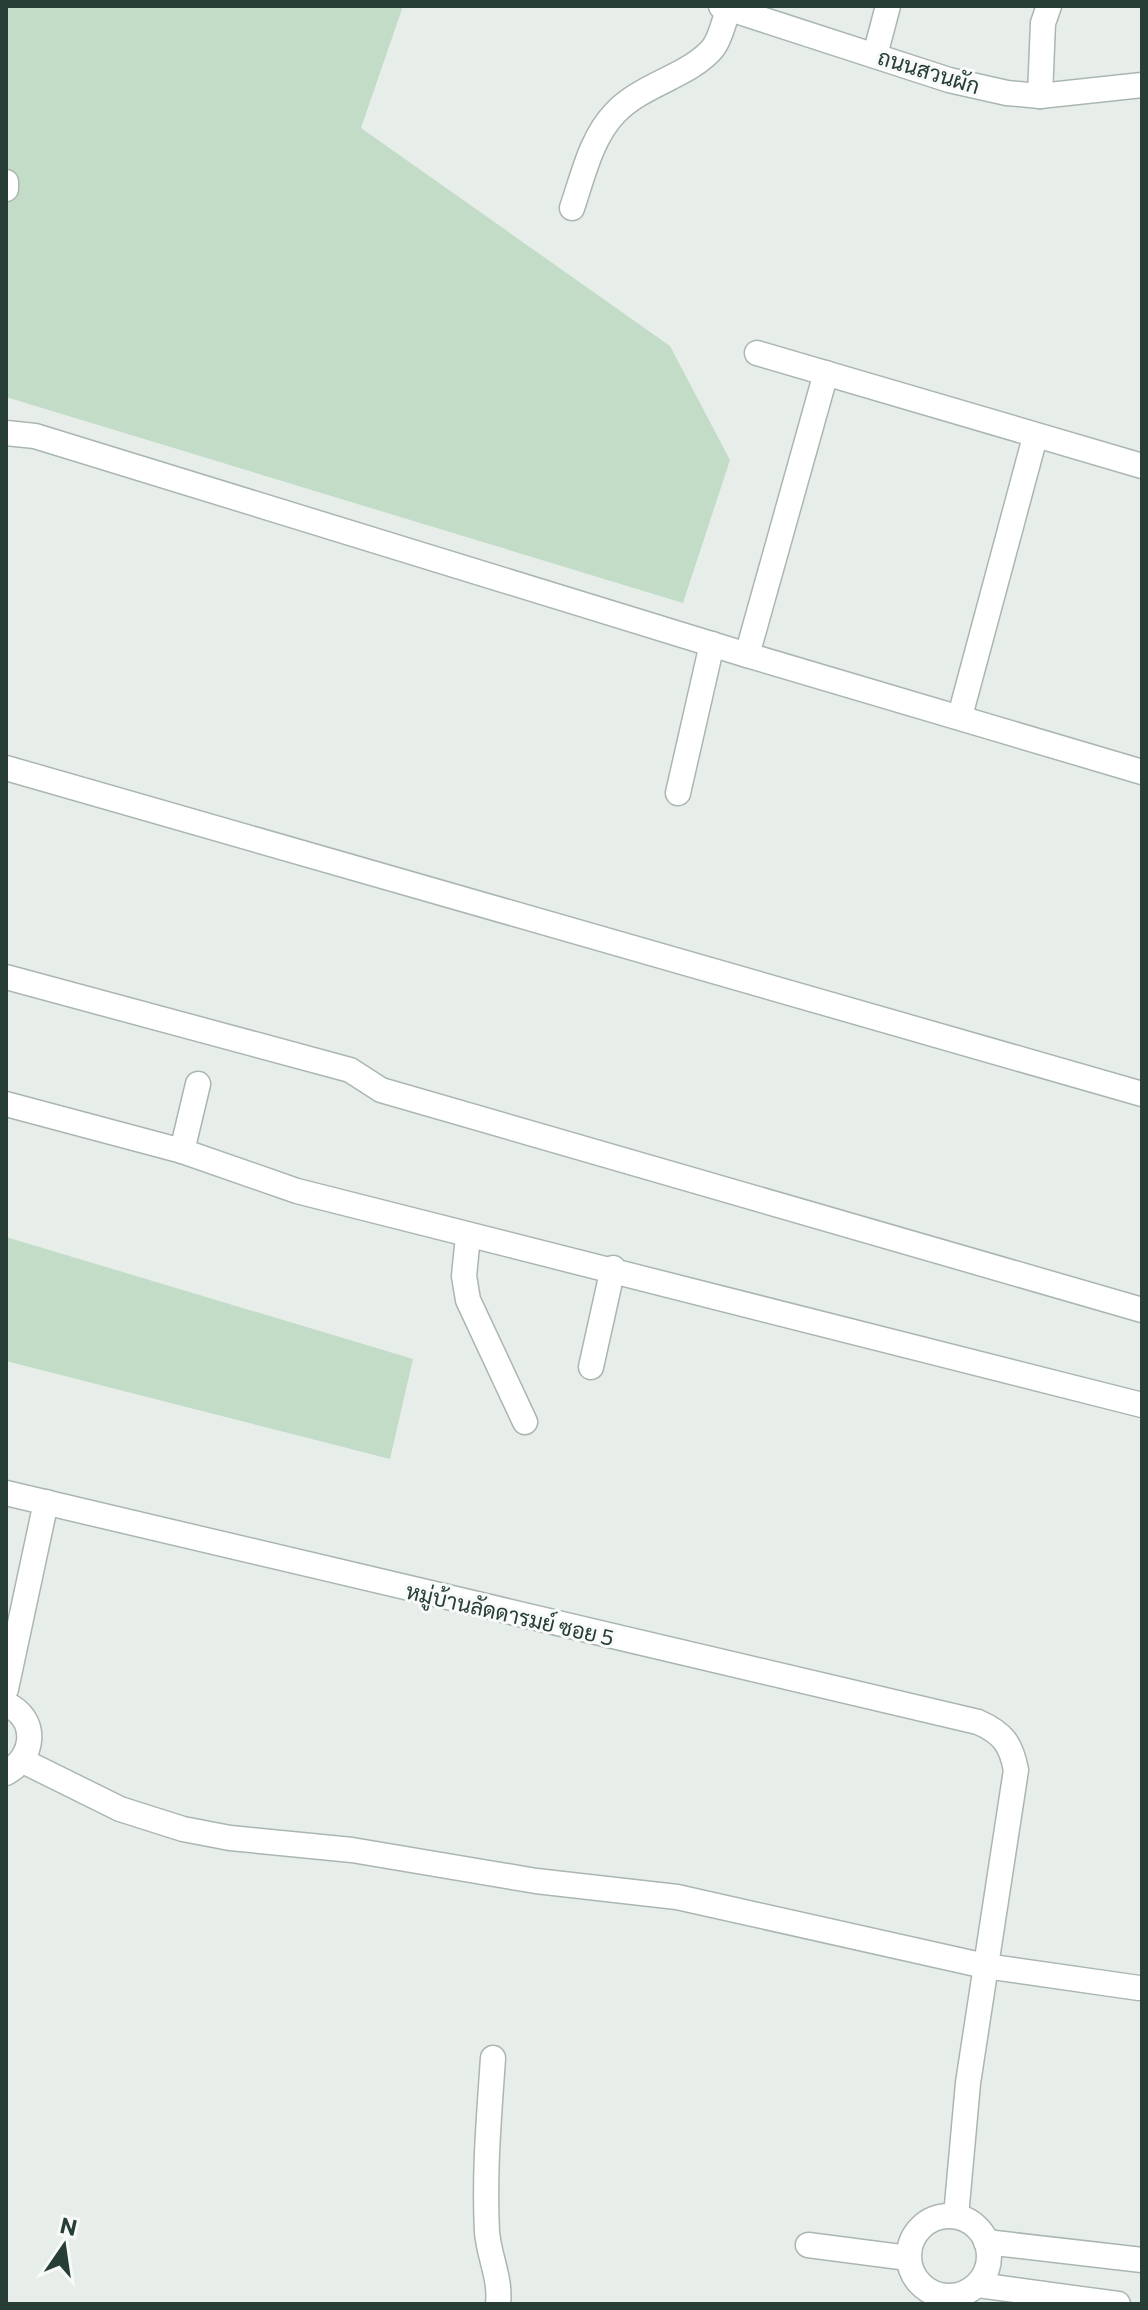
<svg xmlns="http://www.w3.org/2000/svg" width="1148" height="2310" viewBox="0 0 1148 2310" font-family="Commissioner,Sarabun,sans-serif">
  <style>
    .green { fill: #c2dcc7 }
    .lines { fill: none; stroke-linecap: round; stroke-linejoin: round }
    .minor-casing { stroke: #aab6b1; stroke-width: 27 }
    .minor { stroke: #fff; stroke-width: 24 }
    .labels { text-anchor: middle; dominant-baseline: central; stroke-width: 6; stroke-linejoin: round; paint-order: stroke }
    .street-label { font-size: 22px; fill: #273e37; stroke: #f7faf8 }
  </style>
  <rect width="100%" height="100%" fill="#e7eeea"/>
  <g class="green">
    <path d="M 6,6 L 403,6 L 361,128 L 670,346 L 730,460 L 683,603 L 6,397 Z"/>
    <path d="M 6,1237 L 413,1359 L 390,1459 L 6,1361 Z"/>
  </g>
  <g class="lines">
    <g class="minor-casing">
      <g id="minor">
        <path d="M 721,6 L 949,80 L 1007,93 L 1040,96 L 1142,85"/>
        <path d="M 875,55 L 888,6"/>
        <path d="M 1040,96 L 1043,23 L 1049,6"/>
        <path d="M 6,182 L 6,189"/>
        <path d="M 572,208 C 583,176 591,138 615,113 C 642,84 690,76 713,48 C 721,38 724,20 729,8"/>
        <path d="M 757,353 L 1142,466"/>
        <path d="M 826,373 L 747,655 L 1142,772"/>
        <path d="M 6,433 L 35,436 L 747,655"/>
        <path d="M 960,716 L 1035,437"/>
        <path d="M 6,768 L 1142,1094"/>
        <path d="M 678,793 L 712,644"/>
        <path d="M 6,977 L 350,1070 L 381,1090 L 1142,1310"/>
        <path d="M 6,1104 L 182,1151 L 297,1191 L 1142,1405"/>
        <path d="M 182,1151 L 198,1084"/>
        <path d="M 468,1236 L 464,1276 L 468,1300 L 525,1422"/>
        <path d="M 591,1367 L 613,1268"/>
        <path d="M 6,1493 L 978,1722 C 1003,1733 1011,1744 1016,1770 L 968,2083 L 956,2216"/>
        <path d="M 6,1689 L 46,1502"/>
        <path d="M 6,1704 C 39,1719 35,1757 6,1773"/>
        <path d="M 23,1761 L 120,1809 L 183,1829 L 230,1838 L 352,1850 L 536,1881 L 677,1897 L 985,1966 L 1139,1988"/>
        <path d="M 493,2058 C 489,2117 484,2173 487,2232 C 489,2257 501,2278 498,2304"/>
        <circle cx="949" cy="2256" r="40"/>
        <path d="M 986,2242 L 1142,2260"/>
        <path d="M 808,2245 L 908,2258"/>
        <path d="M 978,2285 L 1118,2304"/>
      </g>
    </g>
    <use href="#minor" class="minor"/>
  </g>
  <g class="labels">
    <g class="street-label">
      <text transform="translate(929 71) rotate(17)">ถนนสวนผัก</text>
      <text transform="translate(510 1614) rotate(13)">หมู่บ้านลัดดารมย์ ซอย 5</text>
    </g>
  </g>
  <rect width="1148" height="2310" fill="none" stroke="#273e37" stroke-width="16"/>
  <g transform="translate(64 2246) rotate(13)" stroke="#f7faf8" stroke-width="6" paint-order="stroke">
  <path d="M0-6L14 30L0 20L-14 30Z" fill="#273e37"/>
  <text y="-12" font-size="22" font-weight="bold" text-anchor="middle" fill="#273e37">N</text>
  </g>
</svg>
